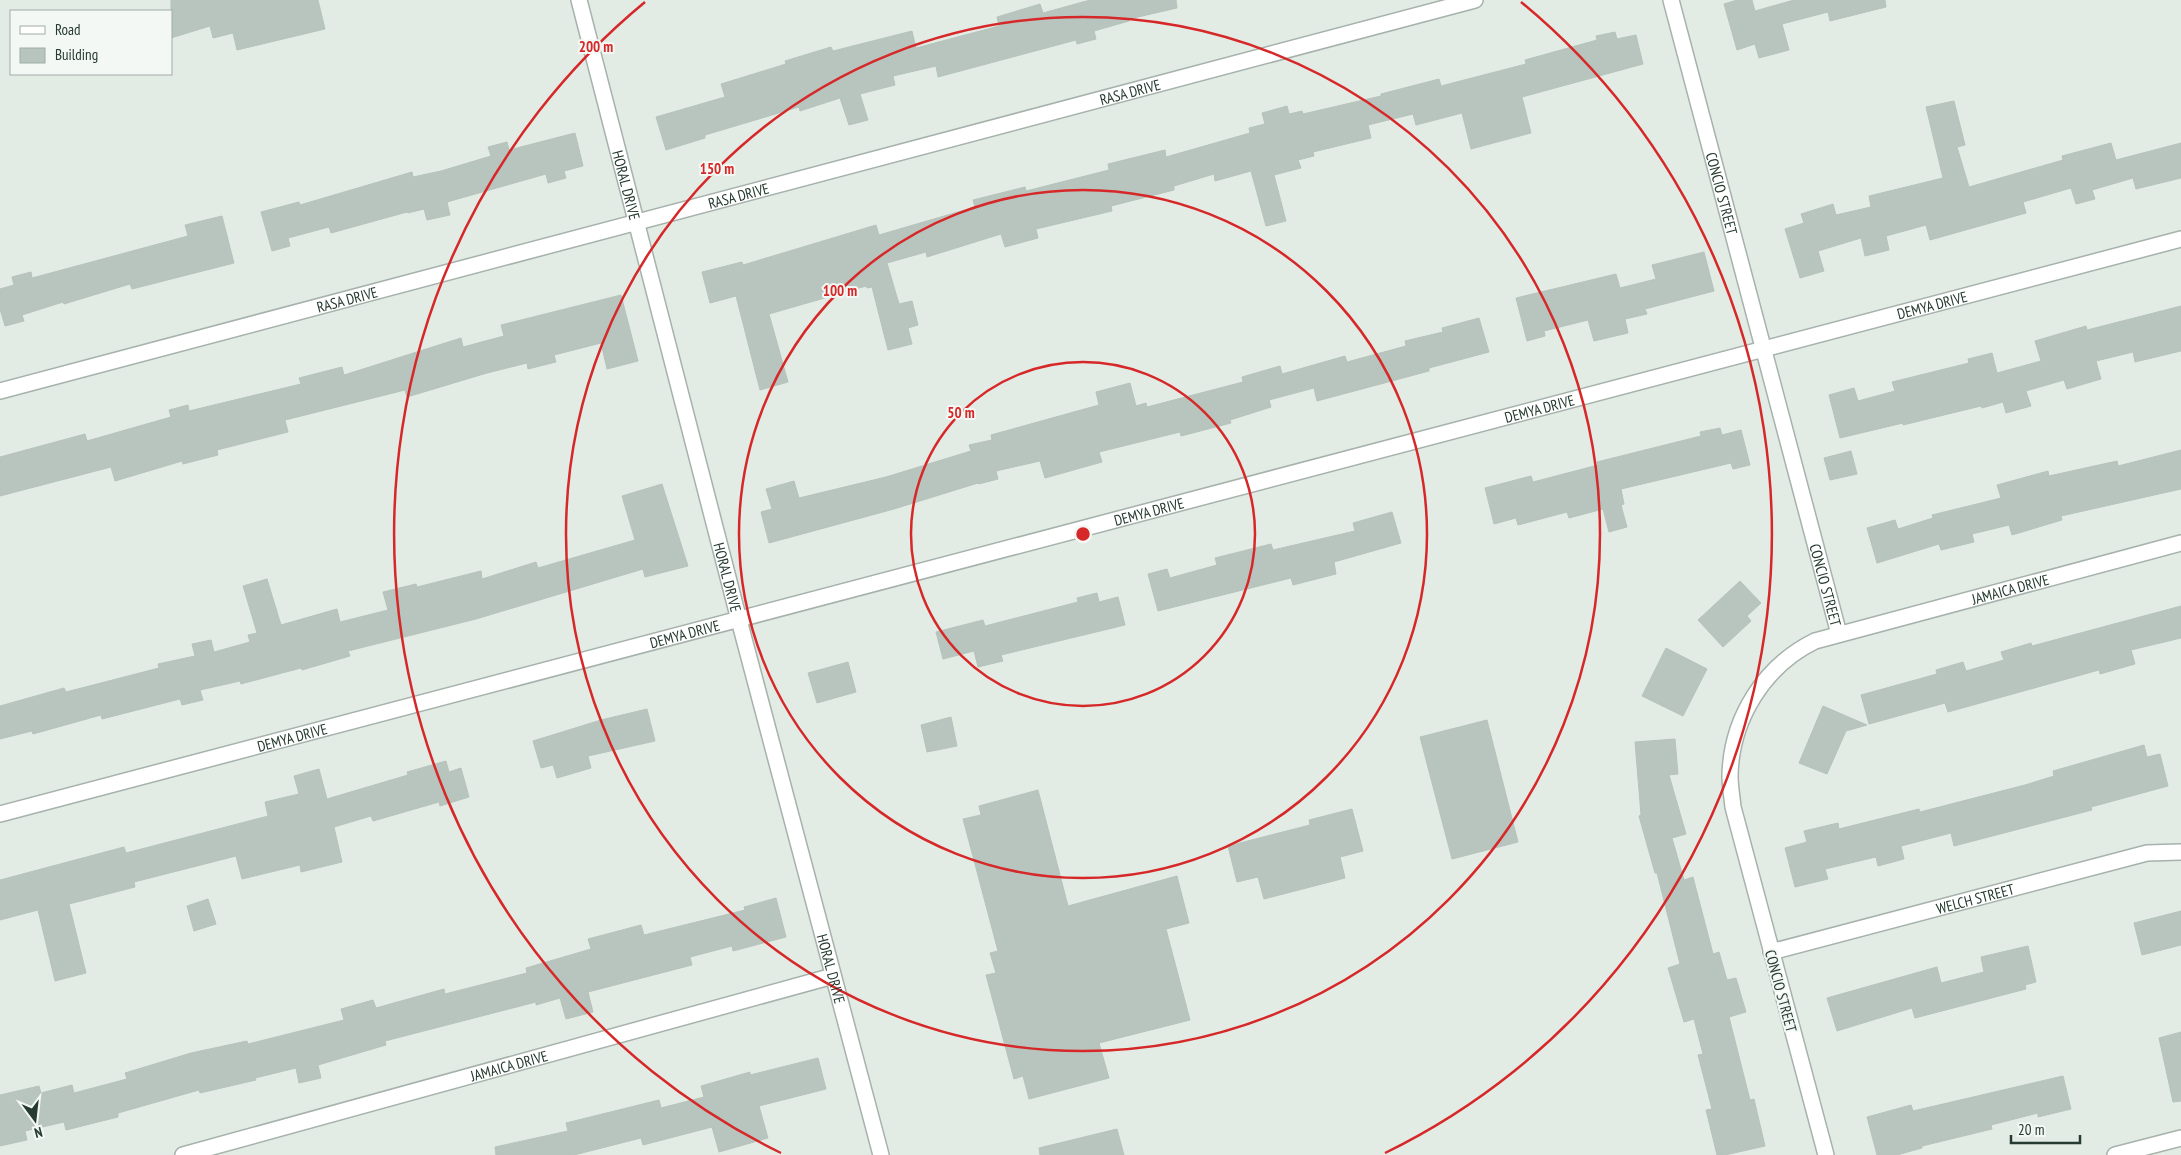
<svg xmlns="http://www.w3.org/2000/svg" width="2181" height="1155" viewBox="0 0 2181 1155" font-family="'PT Sans Narrow',sans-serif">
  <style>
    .building { fill: #b8c5be; stroke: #b6c3bb }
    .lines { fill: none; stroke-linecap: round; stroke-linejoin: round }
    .minor-casing { stroke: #a6b2ab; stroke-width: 18 }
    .tertiary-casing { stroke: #a6b2ab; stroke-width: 18 }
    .minor { stroke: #fff; stroke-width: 15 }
    .tertiary { stroke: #fff; stroke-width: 15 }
    .ring { fill: none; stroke: #d62828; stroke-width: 2.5 }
    .labels { text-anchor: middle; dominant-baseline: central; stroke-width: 4; stroke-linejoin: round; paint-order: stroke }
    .street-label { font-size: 15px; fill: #253a30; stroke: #f3f8f4 }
    .centre { fill: #d62828; stroke: #f3f8f4; stroke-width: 2.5 }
    .ring-label { font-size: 15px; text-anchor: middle; font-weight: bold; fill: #d62828; stroke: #f3f8f4; stroke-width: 4; stroke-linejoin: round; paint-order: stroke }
  </style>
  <rect width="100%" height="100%" fill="#e3ebe5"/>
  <g class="building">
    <path d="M 171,0 L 318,0 L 325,29 L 237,50 L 233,33 L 213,38 L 210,26 L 171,38 Z"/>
    <path d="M 1090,0 L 1176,0 L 1177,8 L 1129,19 L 1129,21 L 1094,31 L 1096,39 L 1077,44 L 1076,40 L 938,77 L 936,66 L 893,76 L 895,85 L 860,94 L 868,120 L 849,125 L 840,98 L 800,111 L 799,107 L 705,135 L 705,138 L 666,150 L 656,117 L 725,97 L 721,84 L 786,64 L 785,61 L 831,47 L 833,51 L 912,31 L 916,48 L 999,26 L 997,17 L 1040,4 L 1043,13 Z"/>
    <path d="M 1737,0 L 1752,0 L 1755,11 L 1794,0 L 1885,0 L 1886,7 L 1830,21 L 1828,12 L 1782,24 L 1789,50 L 1759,58 L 1755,44 L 1737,50 L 1724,4 Z"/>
    <path d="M 1615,32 L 1617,39 L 1636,35 L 1643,64 L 1522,97 L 1531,133 L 1471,149 L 1462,113 L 1416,125 L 1413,114 L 1368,125 L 1371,138 L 1313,152 L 1314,156 L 1298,160 L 1301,168 L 1274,175 L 1286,221 L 1266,226 L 1251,171 L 1215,181 L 1214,174 L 1174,186 L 1174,190 L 1111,206 L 1112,211 L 1036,229 L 1038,238 L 1005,247 L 1001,234 L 927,257 L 926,252 L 887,263 L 899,304 L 912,301 L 918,325 L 908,328 L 912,344 L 888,350 L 872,287 L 867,288 L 866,286 L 769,314 L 788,382 L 760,390 L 736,296 L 710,303 L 702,272 L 742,262 L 743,265 L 876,225 L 879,235 L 975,207 L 973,200 L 1025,187 L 1026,191 L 1109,170 L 1108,164 L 1165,150 L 1166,157 L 1250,133 L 1249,128 L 1265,124 L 1262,113 L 1287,106 L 1289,114 L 1302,111 L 1303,114 L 1381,96 L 1381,94 L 1439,79 L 1441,86 L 1526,64 L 1525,60 L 1597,40 L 1596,36 Z"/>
    <path d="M 1954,101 L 1965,145 L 1957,147 L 1969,187 L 2063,160 L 2062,156 L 2111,143 L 2116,160 L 2181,143 L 2181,178 L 2136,189 L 2133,178 L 2092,190 L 2095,199 L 2076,204 L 2071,188 L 2023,202 L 2026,213 L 1930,240 L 1926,225 L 1886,236 L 1889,250 L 1865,256 L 1861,238 L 1818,251 L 1824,271 L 1800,278 L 1785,229 L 1804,223 L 1801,214 L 1833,204 L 1836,215 L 1871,207 L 1869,196 L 1943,178 L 1926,107 Z"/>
    <path d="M 575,133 L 583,166 L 564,171 L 566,178 L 548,183 L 546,174 L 447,202 L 450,215 L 427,220 L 424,209 L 408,213 L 407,212 L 331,233 L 329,227 L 288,238 L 290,246 L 272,251 L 261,212 L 299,202 L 300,205 L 412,172 L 413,177 L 441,171 L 491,156 L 488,147 L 507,142 L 509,150 Z"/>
    <path d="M 222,216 L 234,263 L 132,289 L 130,284 L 64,304 L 63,302 L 22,315 L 24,321 L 5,326 L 0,309 L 0,289 L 14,285 L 12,277 L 31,272 L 32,278 L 188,236 L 185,225 Z"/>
    <path d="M 1704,252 L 1714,291 L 1645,309 L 1647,314 L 1625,319 L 1628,333 L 1594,341 L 1588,320 L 1544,331 L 1545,336 L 1527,341 L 1516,298 L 1616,274 L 1620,288 L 1656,279 L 1652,265 Z"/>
    <path d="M 621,295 L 638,361 L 607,369 L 601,343 L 554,355 L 556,362 L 528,369 L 527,363 L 487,373 L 407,397 L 405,390 L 285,420 L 288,432 L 217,450 L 218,455 L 183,464 L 182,461 L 115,481 L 111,467 L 0,496 L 0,457 L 85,434 L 87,441 L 171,417 L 169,410 L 188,405 L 189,411 L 301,384 L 299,378 L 342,367 L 344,375 L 461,338 L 463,347 L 504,336 L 501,325 Z"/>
    <path d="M 2181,306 L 2181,351 L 2135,362 L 2133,352 L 2096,361 L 2101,379 L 2067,389 L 2064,380 L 2026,391 L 2031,406 L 2006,413 L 2003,402 L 1982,408 L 1981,406 L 1903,425 L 1903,423 L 1840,438 L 1829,395 L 1854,388 L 1858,401 L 1895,391 L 1892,382 L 1969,363 L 1968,359 L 1992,353 L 1997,373 L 2041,361 L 2035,341 L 2086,326 L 2087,330 Z"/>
    <path d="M 1479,318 L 1489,352 L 1429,368 L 1429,371 L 1317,401 L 1314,388 L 1269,400 L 1271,407 L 1230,420 L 1231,423 L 1181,436 L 1180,432 L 1099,452 L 1102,462 L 1045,478 L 1040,461 L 996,471 L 998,479 L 979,484 L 978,483 L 894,509 L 769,543 L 761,512 L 772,509 L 766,489 L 794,481 L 799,498 L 886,477 L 971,451 L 969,445 L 992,440 L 991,435 L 1099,405 L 1096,392 L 1130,383 L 1136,406 L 1146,403 L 1147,407 L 1243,382 L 1242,377 L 1280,366 L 1282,374 L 1345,356 L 1347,362 L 1406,346 L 1405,341 L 1443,332 L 1442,328 Z"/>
    <path d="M 1720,428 L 1722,435 L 1741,430 L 1750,465 L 1733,469 L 1731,463 L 1621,489 L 1624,504 L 1621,505 L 1627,527 L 1609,532 L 1603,509 L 1569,518 L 1567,512 L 1518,525 L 1516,518 L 1494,524 L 1485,488 L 1531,476 L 1533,482 L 1598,465 L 1597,462 L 1701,436 L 1700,432 Z"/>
    <path d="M 2181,450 L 2181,489 L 2061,516 L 2062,520 L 2012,535 L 2009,525 L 1972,534 L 1974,542 L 1941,550 L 1939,544 L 1877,563 L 1867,528 L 1895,520 L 1898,529 L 1933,518 L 1932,515 L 2001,498 L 1997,485 L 2048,471 L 2049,476 L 2117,461 L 2118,466 Z"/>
    <path d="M 1851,451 L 1857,474 L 1830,480 L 1824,458 Z"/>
    <path d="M 662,484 L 688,566 L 645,577 L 643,569 L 476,619 L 348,651 L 350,656 L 302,670 L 301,668 L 241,684 L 240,681 L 200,690 L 203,700 L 182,705 L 180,699 L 102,719 L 101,715 L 33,734 L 32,731 L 0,739 L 0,706 L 64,688 L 66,692 L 159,668 L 158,664 L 195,656 L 192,644 L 211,640 L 214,652 L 250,642 L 248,635 L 257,633 L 243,586 L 267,579 L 281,625 L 337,609 L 340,622 L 388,610 L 383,592 L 416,584 L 417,587 L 481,571 L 482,579 L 536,562 L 538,568 L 635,540 L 622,496 Z"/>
    <path d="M 1392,512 L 1401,543 L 1334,562 L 1336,574 L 1293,585 L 1291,578 L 1158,611 L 1148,574 L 1167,569 L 1170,578 L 1217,565 L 1215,558 L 1271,544 L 1273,550 L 1355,531 L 1353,523 Z"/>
    <path d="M 1740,581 L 1761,603 L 1747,616 L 1751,621 L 1723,647 L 1698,620 Z"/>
    <path d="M 1097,593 L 1099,602 L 1118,597 L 1125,625 L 1001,655 L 1003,661 L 978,667 L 974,651 L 943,659 L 936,632 L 983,620 L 985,626 L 1078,602 L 1077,598 Z"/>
    <path d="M 2181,606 L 2181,638 L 2131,650 L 2135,664 L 2100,674 L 2099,670 L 1948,712 L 1945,703 L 1869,724 L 1861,695 L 1937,674 L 1936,670 L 1963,662 L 1966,671 L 2004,660 L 2001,652 L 2031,643 L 2032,646 Z"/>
    <path d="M 1666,648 L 1707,669 L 1683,716 L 1642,696 Z"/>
    <path d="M 848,662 L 856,692 L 817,703 L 808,673 Z"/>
    <path d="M 1823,706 L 1867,725 L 1846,731 L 1827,774 L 1799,763 Z"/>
    <path d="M 647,709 L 655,741 L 588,756 L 591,768 L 557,778 L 553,765 L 541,768 L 533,741 L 601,720 Z"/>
    <path d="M 951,717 L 957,746 L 927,752 L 921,725 Z"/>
    <path d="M 1487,720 L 1518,842 L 1452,859 L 1420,737 Z"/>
    <path d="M 1675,739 L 1678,774 L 1669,775 L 1686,834 L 1672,838 L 1684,880 L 1693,877 L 1713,954 L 1719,952 L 1727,980 L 1736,978 L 1746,1012 L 1729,1017 L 1750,1100 L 1754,1099 L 1765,1146 L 1725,1155 L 1717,1155 L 1706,1110 L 1712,1109 L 1698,1055 L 1703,1054 L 1694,1019 L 1684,1022 L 1668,968 L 1680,964 L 1657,873 L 1655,873 L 1639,816 L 1641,815 L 1635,742 Z"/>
    <path d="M 2144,745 L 2147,757 L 2160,754 L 2168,786 L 2091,807 L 2092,810 L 1954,846 L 1951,833 L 1901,846 L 1904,859 L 1878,866 L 1876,857 L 1825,869 L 1828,879 L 1795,887 L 1785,848 L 1807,842 L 1804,831 L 1838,823 L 1839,829 L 1919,809 L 1920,812 L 2025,785 L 2054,776 L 2053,771 Z"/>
    <path d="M 446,761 L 449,772 L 461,768 L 469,797 L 440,806 L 439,802 L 373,821 L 371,816 L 334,827 L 342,862 L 301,872 L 300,865 L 242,879 L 236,856 L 134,882 L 135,887 L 69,904 L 86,973 L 55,981 L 38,910 L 0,920 L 0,880 L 124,847 L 126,853 L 268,816 L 265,802 L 299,794 L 294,776 L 319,769 L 327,799 L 408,775 L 407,772 Z"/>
    <path d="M 1038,790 L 1068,906 L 1177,876 L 1189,923 L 1166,929 L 1190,1020 L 1099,1043 L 1109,1078 L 1029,1099 L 1023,1076 L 1014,1079 L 986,975 L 996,973 L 990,953 L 998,951 L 963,819 L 981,815 L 979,806 Z"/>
    <path d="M 1352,809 L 1363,851 L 1340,857 L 1345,878 L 1264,899 L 1258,877 L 1237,882 L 1228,846 L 1310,825 L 1309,820 Z"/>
    <path d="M 776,898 L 786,937 L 733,951 L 732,946 L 690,957 L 692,965 L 588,992 L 593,1012 L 566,1019 L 560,998 L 536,1005 L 536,1002 L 385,1041 L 386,1045 L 318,1065 L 321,1078 L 299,1083 L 296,1068 L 255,1078 L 256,1080 L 200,1093 L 199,1090 L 118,1113 L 118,1117 L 66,1130 L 64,1122 L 25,1131 L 27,1140 L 0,1146 L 0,1095 L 39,1086 L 41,1093 L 72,1085 L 74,1093 L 127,1079 L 125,1073 L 191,1053 L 247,1041 L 248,1044 L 344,1020 L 341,1009 L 373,1000 L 376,1008 L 444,989 L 445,994 L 527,973 L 526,968 L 591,949 L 588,939 L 641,925 L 644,935 L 745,910 L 744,907 Z"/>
    <path d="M 208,899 L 216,924 L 194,931 L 187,906 Z"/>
    <path d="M 2181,911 L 2181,945 L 2142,955 L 2134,923 Z"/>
    <path d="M 2028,946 L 2036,982 L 2025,985 L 2026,989 L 1915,1018 L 1912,1008 L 1837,1031 L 1827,998 L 1937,967 L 1941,983 L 1984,972 L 1981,957 Z"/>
    <path d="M 2181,1032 L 2181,1101 L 2173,1102 L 2159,1038 Z"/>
    <path d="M 818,1058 L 826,1089 L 759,1106 L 768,1138 L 719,1152 L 712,1127 L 643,1145 L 641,1138 L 574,1155 L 496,1155 L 495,1147 L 568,1131 L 566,1123 L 659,1100 L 661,1108 L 704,1097 L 701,1086 L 750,1072 L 750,1075 Z"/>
    <path d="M 2063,1076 L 2071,1109 L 2038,1117 L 2038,1113 L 1991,1125 L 1992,1129 L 1922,1146 L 1922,1148 L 1897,1155 L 1877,1155 L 1867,1117 L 1911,1105 L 1913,1111 Z"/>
    <path d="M 1117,1129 L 1124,1155 L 1040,1155 L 1039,1148 Z"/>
  </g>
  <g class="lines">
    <g class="minor-casing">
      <g id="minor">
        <path id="s1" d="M 1671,0 L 1839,634"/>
        <path id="s2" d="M 0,391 L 1475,0"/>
        <path id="s3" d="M 0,814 L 2181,239"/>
        <path id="s4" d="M 1771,952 L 2147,853 L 2181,852"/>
        <path id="s5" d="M 183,1155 L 833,976"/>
        <path id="s6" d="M 1826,1155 L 1733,807 C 1732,797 1730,786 1730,776 C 1731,719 1764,666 1815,641 L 2181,543"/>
        <path d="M 2115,1155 L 2181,1138"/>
      </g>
    </g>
    <g class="tertiary-casing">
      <g id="tertiary">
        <path id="s7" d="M 579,0 L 739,620 L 881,1155"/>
      </g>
    </g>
    <use href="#minor" class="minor"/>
    <use href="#tertiary" class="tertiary"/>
  </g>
  <g class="ring">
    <circle cx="1083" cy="534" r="172"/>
    <circle cx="1083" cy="534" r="344"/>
    <circle cx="1083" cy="534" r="517"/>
    <path d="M781 1153A689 689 0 0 1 645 2M1521 2A689 689 0 0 1 1385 1153"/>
  </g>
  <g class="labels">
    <g class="street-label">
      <text stroke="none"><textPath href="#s2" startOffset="1169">RASA DRIVE</textPath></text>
      <text stroke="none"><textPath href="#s7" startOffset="191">HORAL DRIVE</textPath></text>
      <text stroke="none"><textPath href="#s1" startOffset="200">CONCIO STREET</textPath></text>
      <text stroke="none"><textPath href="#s2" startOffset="764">RASA DRIVE</textPath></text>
      <text stroke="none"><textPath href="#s2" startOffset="359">RASA DRIVE</textPath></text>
      <text stroke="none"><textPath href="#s3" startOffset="1998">DEMYA DRIVE</textPath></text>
      <text stroke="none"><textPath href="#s3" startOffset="1592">DEMYA DRIVE</textPath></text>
      <text stroke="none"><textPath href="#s3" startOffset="1188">DEMYA DRIVE</textPath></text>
      <text stroke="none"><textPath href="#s7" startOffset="596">HORAL DRIVE</textPath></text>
      <text stroke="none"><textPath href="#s1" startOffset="605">CONCIO STREET</textPath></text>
      <text stroke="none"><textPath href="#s6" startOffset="761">JAMAICA DRIVE</textPath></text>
      <text stroke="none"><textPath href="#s3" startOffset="708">DEMYA DRIVE</textPath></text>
      <text stroke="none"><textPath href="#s3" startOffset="302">DEMYA DRIVE</textPath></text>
      <text stroke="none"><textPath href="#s4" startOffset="211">WELCH STREET</textPath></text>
      <text stroke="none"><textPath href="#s7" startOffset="1001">HORAL DRIVE</textPath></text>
      <text transform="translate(1781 991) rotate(75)">CONCIO STREET</text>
      <text stroke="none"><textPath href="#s5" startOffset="338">JAMAICA DRIVE</textPath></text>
    </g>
  </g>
  <circle cx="1083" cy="534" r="8" class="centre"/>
  <g class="ring-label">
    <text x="596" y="52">200 m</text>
    <text x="717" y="174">150 m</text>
    <text x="840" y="296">100 m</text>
    <text x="961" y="418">50 m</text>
  </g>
  <rect x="10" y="10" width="162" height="65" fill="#f3f8f4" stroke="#a1aca6"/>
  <rect x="20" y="26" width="25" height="8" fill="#ffffff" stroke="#a1aca6"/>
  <text x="55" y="35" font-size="15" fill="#253a30">Road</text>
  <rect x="20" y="48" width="25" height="15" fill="#b8c5be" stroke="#a1aca6"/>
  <text x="55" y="60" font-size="15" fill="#253a30">Building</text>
  <g transform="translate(35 1120) rotate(165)" stroke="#f3f8f4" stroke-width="4" paint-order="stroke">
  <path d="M0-4L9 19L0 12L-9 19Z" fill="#253a30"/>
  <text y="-8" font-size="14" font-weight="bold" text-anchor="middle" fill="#253a30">N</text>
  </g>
  <path d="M2011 1135v8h69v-8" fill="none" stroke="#253a30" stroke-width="2.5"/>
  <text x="2018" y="1135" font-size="15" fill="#253a30" stroke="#f3f8f4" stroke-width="4" paint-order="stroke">20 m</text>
</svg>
